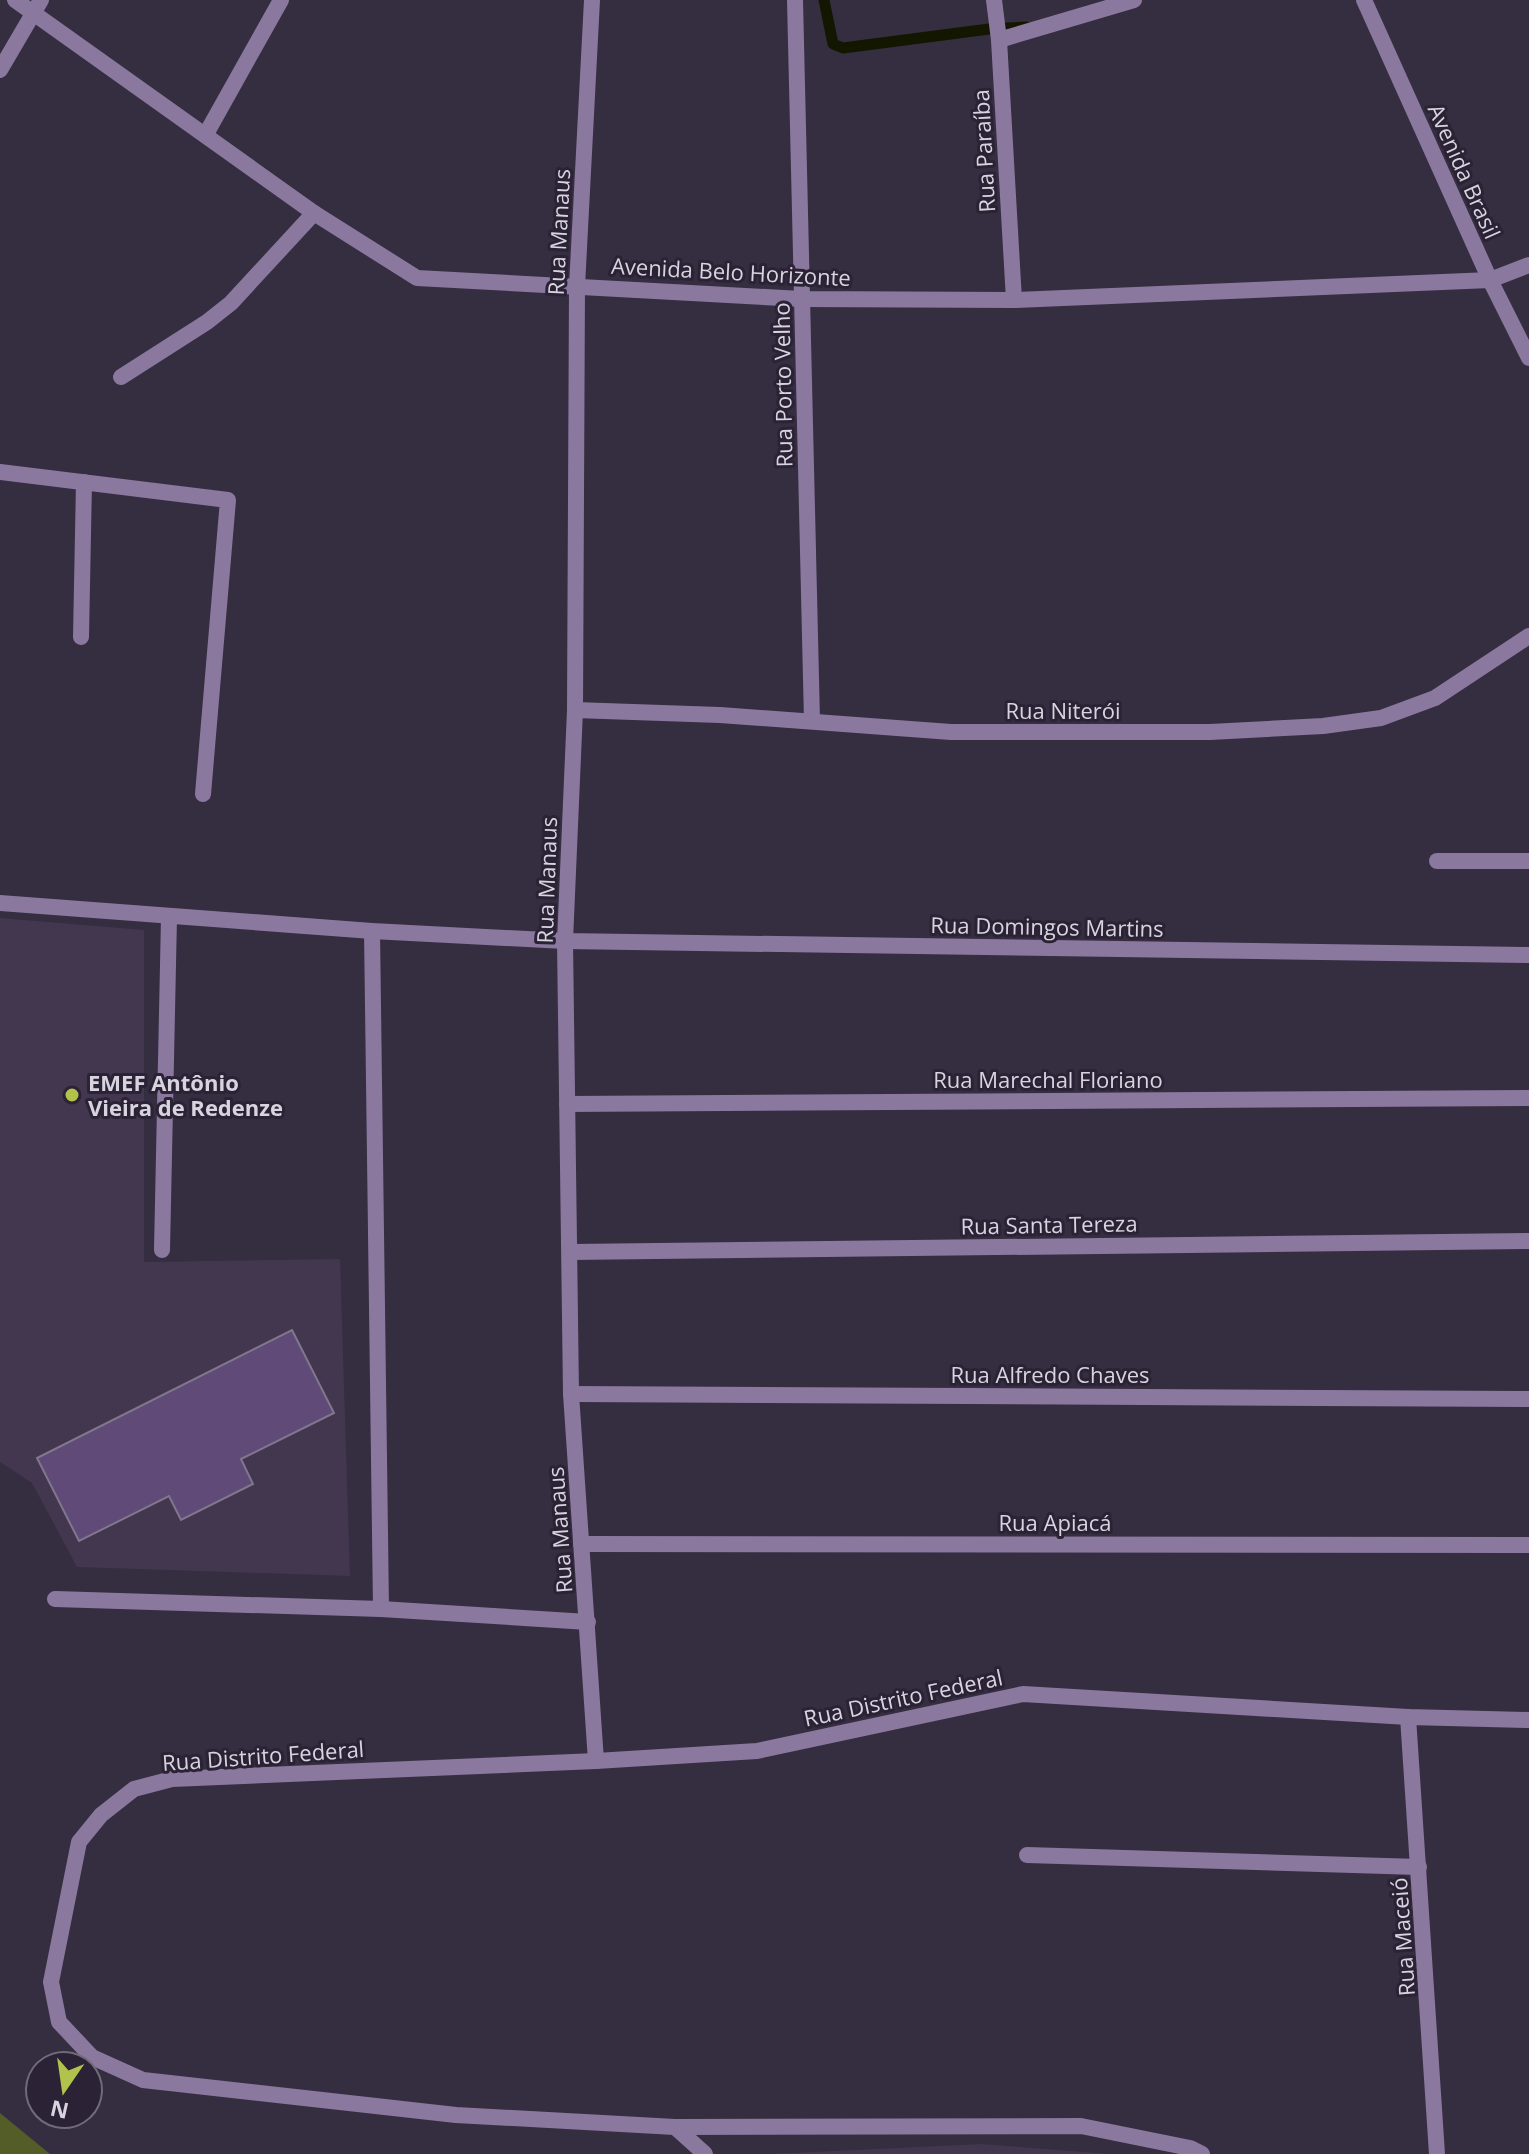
<svg xmlns="http://www.w3.org/2000/svg" width="1529" height="2154" viewBox="0 0 1529 2154" font-family="'Open Sans',sans-serif">
  <style>
    .built { fill: #42374f }
    .forest { fill: #545c27 }
    .lines { fill: none; stroke-linecap: round; stroke-linejoin: round }
    .stream { stroke: #141700; stroke-width: 11 }
    .building { fill: #604b78; stroke: #80778d; stroke-width: 2 }
    .service { stroke: #8a789f; stroke-width: 16 }
    .minor { stroke: #8a789f; stroke-width: 16 }
    .tertiary { stroke: #8a789f; stroke-width: 16 }
    .poi-dot { fill: #b2c34c; stroke: #2b2335; stroke-width: 3 }
    .labels { text-anchor: middle; dominant-baseline: central; stroke-width: 6; stroke-linejoin: round; paint-order: stroke }
    .street-label { font-size: 22px; fill: #d8d4df; stroke: #2b2335 }
    .poi-label { font-size: 22px; font-weight: bold; fill: #d8d4df; stroke: #2b2335; text-anchor: start }
  </style>
  <rect width="100%" height="100%" fill="#352d40"/>
  <g class="built">
    <path d="M 0,918 L 144,930 L 144,1262 L 340,1259 L 350,1576 L 77,1567 L 32,1483 L 0,1462 Z"/>
    <path d="M 981,2144 L 1111,2154 L 770,2154 Z"/>
  </g>
  <path class="forest" d="M 0,2113 L 50,2154 L 0,2154 Z"/>
  <g class="lines">
    <path class="stream" d="M 824,0 L 833,44 L 843,48 L 989,29 L 1026,27"/>
  </g>
  <path class="building" d="M 292,1330 L 334,1413 L 241,1459 L 253,1484 L 181,1520 L 169,1496 L 79,1541 L 37,1458 Z"/>
  <g class="lines">
    <g class="service">
      <path d="M 121,377 L 207,322 L 231,303 L 314,213"/>
      <path d="M 0,472 L 228,500 L 203,794"/>
      <path d="M 81,637 L 84,482"/>
    </g>
    <g class="minor">
      <path d="M 15,0 L 314,213 L 417,278 L 801,299 L 1014,300 L 1490,280 L 1529,265"/>
      <path d="M 592,0 L 577,286 L 575,710 L 565,941 L 571,1394 L 596,1761"/>
      <path d="M 795,0 L 812,721"/>
      <path d="M 994,0 L 999,40 L 1014,300"/>
      <path d="M 999,40 L 1134,0"/>
      <path d="M 0,70 L 41,0"/>
      <path d="M 206,134 L 281,0"/>
      <path d="M 575,710 L 720,715 L 951,732 L 1210,732 L 1323,726 L 1381,718 L 1435,698 L 1529,636"/>
      <path d="M 1437,861 L 1529,861"/>
      <path d="M 0,903 L 372,931 L 565,941 L 1529,955"/>
      <path d="M 372,931 L 381,1609"/>
      <path d="M 567,1104 L 1529,1098"/>
      <path d="M 162,1250 L 169,917"/>
      <path d="M 570,1252 L 1529,1241"/>
      <path d="M 571,1394 L 1529,1399"/>
      <path d="M 581,1544 L 1529,1545"/>
      <path d="M 55,1599 L 381,1609 L 588,1622"/>
      <path d="M 1408,1717 L 1437,2154"/>
      <path d="M 1027,1855 L 1419,1867"/>
      <path d="M 675,2127 L 705,2154"/>
      <path d="M 1202,2154 L 1190,2148 L 1081,2126 L 675,2127 L 456,2115 L 143,2080 L 92,2057 L 59,2022 L 51,1982 L 79,1842 L 101,1815 L 134,1789 L 172,1779 L 596,1761 L 757,1751 L 1023,1694 L 1408,1717 L 1529,1720"/>
    </g>
    <path class="tertiary" d="M 1364,0 L 1490,280 L 1529,358"/>
  </g>
  <circle class="poi-dot" cx="72" cy="1095" r="8"/>
  <g class="labels">
    <g class="street-label">
      <text transform="translate(983 151) rotate(-93)">Rua Paraíba</text>
      <text transform="translate(1465 171) rotate(66)">Avenida Brasil</text>
      <text transform="translate(558 232) rotate(-87)">Rua Manaus</text>
      <text transform="translate(731 271) rotate(3)">Avenida Belo Horizonte</text>
      <text transform="translate(782 385) rotate(-91)">Rua Porto Velho</text>
      <text x="1063" y="710">Rua Niterói</text>
      <text transform="translate(546 880) rotate(-88)">Rua Manaus</text>
      <text transform="translate(1047 926) rotate(1)">Rua Domingos Martins</text>
      <text x="1048" y="1079">Rua Marechal Floriano</text>
      <text transform="translate(1049 1224) rotate(-1)">Rua Santa Tereza</text>
      <text x="1050" y="1374">Rua Alfredo Chaves</text>
      <text x="1055" y="1522">Rua Apiacá</text>
      <text transform="translate(559 1530) rotate(-94)">Rua Manaus</text>
      <text transform="translate(903 1697) rotate(-12)">Rua Distrito Federal</text>
      <text transform="translate(263 1755) rotate(-4)">Rua Distrito Federal</text>
      <text transform="translate(1402 1937) rotate(-94)">Rua Maceió</text>
    </g>
    <g class="poi-label">
      <text x="88" y="1082">EMEF Antônio<tspan x="88" dy="25">Vieira de Redenze</tspan></text>
    </g>
  </g>
  <g transform="translate(64 2090) rotate(193)"><circle r="38" fill="#2b2335" stroke="#706a79" stroke-width="2"/>
  <path d="M0-6L14 30L0 20L-14 30Z" fill="#b2c34c"/>
  <text y="-12" font-size="22" font-weight="bold" text-anchor="middle" fill="#d8d4df">N</text>
  </g>
</svg>
